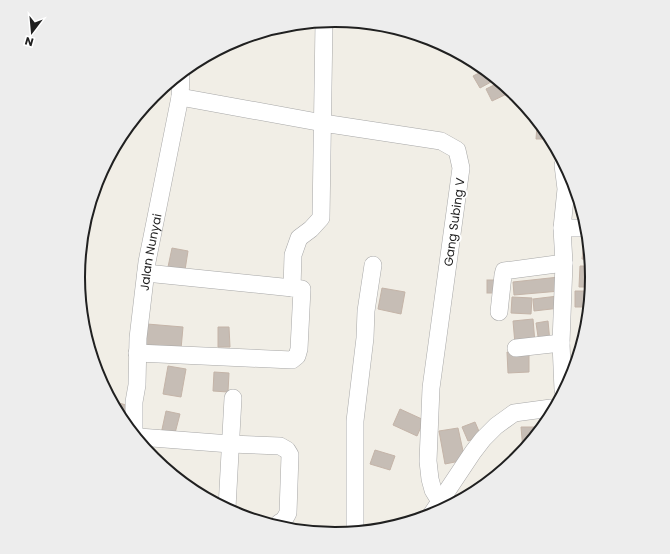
<svg xmlns="http://www.w3.org/2000/svg" width="670" height="554" viewBox="0 0 670 554" font-family="Poppins,sans-serif">
  <style>
    .building { fill: #c6bdb5; stroke: #c4b4a8 }
    .lines { fill: none; stroke-linecap: round; stroke-linejoin: round }
    .minor-casing { stroke: #a7a7a7; stroke-width: 18 }
    .minor { stroke: #fff; stroke-width: 17 }
    .labels { text-anchor: middle; dominant-baseline: central; stroke-width: 4; stroke-linejoin: round; paint-order: stroke }
    .street-label { font-size: 12px; fill: #202020; stroke: #fff }
    .rim { fill: none; stroke: #202020; stroke-width: 2 }
  </style>
  <rect width="100%" height="100%" fill="#f1eee6"/>
  <g class="building">
    <path d="M 481,72 L 489,77 L 491,82 L 480,88 L 473,76 Z"/>
    <path d="M 498,83 L 511,92 L 492,101 L 486,89 Z"/>
    <path d="M 537,125 L 546,139 L 536,139 Z"/>
    <path d="M 584,243 L 585,243 L 589,260 L 582,259 Z"/>
    <path d="M 172,248 L 188,251 L 185,270 L 168,267 Z"/>
    <path d="M 580,266 L 590,266 L 592,277 L 590,287 L 579,287 Z"/>
    <path d="M 559,277 L 560,291 L 514,295 L 513,282 Z"/>
    <rect x="487" y="280" width="10" height="13"/>
    <path d="M 382,288 L 405,292 L 401,314 L 378,309 Z"/>
    <path d="M 575,291 L 589,291 L 586,307 L 575,307 Z"/>
    <path d="M 558,296 L 560,308 L 534,311 L 533,299 Z"/>
    <path d="M 512,297 L 532,298 L 531,314 L 511,313 Z"/>
    <path d="M 533,319 L 535,343 L 515,344 L 513,321 Z"/>
    <path d="M 548,321 L 550,342 L 539,343 L 536,323 Z"/>
    <path d="M 147,324 L 183,327 L 181,349 L 145,346 Z"/>
    <path d="M 218,327 L 229,327 L 230,347 L 218,347 Z"/>
    <path d="M 578,338 L 580,338 L 577,353 Z"/>
    <path d="M 507,352 L 529,352 L 529,372 L 508,373 Z"/>
    <path d="M 168,366 L 186,369 L 181,397 L 163,394 Z"/>
    <path d="M 214,372 L 229,373 L 228,392 L 213,391 Z"/>
    <path d="M 116,402 L 129,406 L 125,417 Z"/>
    <path d="M 400,409 L 424,420 L 417,436 L 393,425 Z"/>
    <path d="M 166,411 L 180,414 L 174,437 L 161,434 Z"/>
    <path d="M 475,422 L 481,436 L 468,441 L 462,427 Z"/>
    <path d="M 521,427 L 538,427 L 523,450 Z"/>
    <path d="M 458,428 L 465,460 L 445,464 L 439,431 Z"/>
    <path d="M 375,450 L 395,456 L 390,470 L 370,464 Z"/>
  </g>
  <g class="lines">
    <g class="minor-casing">
      <g id="minor">
        <path d="M 180,97 L 323,123 L 441,141 L 457,150 L 461,168 L 431,388 L 428,461 L 430,479 L 433,490 L 444,508"/>
        <path d="M 562,228 L 582,228"/>
        <path d="M 292,288 L 293,255 L 299,238 L 311,229 L 321,218 L 324,22"/>
        <path d="M 499,312 L 503,275 L 504,271 L 564,263"/>
        <path d="M 516,348 L 561,343"/>
        <path d="M 137,353 L 292,360 L 297,356 L 299,349 L 302,289 L 146,273"/>
        <path d="M 563,390 L 561,343 L 564,263 L 562,228 L 566,189 L 563,165"/>
        <path id="s1" d="M 134,430 L 134,402 L 137,385 L 138,338 L 147,262 L 180,97 L 181,77"/>
        <path d="M 139,437 L 230,444 L 280,446 L 287,450 L 290,455 L 288,513 L 284,520 L 279,523"/>
        <path d="M 227,508 L 233,398"/>
        <path d="M 431,515 L 473,452 L 483,439 L 496,426 L 514,413 L 551,408"/>
        <path d="M 355,530 L 355,421 L 365,338 L 366,311 L 373,265"/>
      </g>
    </g>
    <use href="#minor" class="minor"/>
  </g>
  <g class="labels">
    <g class="street-label">
      <text transform="translate(454 222) rotate(-82)">Gang Subing V</text>
      <text stroke="none"><textPath href="#s1" startOffset="179">Jalan Nunyai</textPath></text>
    </g>
  </g>
  <path d="M0 0H670V554H0ZM85 277a250 250 0 1 1 500 0a250 250 0 1 1-500 0Z" fill="#ededed" fill-rule="evenodd"/>
  <path class="rim" d="M85 277a250 250 0 1 1 500 0a250 250 0 1 1-500 0Z"/>
  <g transform="translate(32 32) rotate(196)" stroke="#ffffff" stroke-width="3" paint-order="stroke">
  <path d="M0-3L7 15L0 10L-7 15Z" fill="#202020"/>
  <text y="-6" font-size="11" font-weight="bold" text-anchor="middle" fill="#202020">N</text>
  </g>
</svg>
